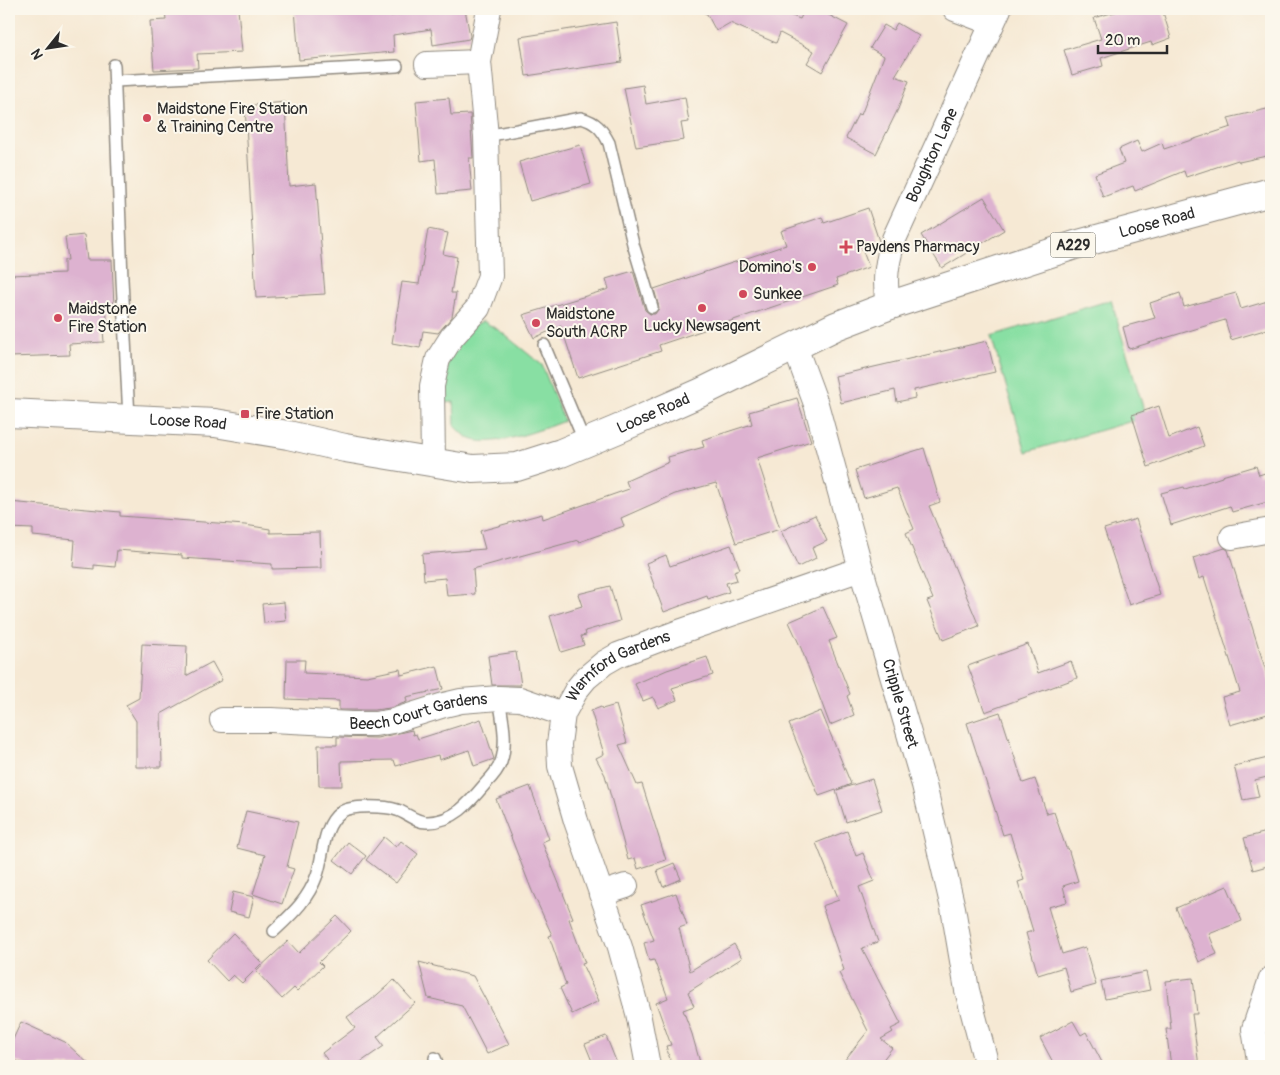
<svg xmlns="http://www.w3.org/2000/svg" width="1280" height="1075" viewBox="0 0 1280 1075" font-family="Pangolin,sans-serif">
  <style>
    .green { fill: #88dfa3; stroke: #5a8567 }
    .building { fill: #ddb2d0 }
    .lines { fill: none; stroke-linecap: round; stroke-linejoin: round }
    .service-casing { stroke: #908a80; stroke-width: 14 }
    .minor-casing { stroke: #908a80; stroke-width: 26 }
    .trunk-casing { stroke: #908a80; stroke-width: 30 }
    .service { stroke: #fff; stroke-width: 11 }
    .minor { stroke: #fff; stroke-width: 24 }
    .trunk { stroke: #fff; stroke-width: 28 }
    .poi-dot { fill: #d1495b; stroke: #fbf7ec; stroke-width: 2 }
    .labels { text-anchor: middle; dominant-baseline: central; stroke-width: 4; stroke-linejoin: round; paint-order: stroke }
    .shield { fill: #fbf7ec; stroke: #696865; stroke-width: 1 }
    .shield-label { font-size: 15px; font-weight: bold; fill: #2b2b2b }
    .poi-label { font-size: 16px; fill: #2b2b2b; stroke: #fbf7ec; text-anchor: start }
    .street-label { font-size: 16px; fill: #2b2b2b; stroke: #fbf7ec }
  </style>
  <rect width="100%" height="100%" fill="#fbf7ec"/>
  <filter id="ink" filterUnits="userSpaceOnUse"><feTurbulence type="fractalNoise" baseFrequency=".02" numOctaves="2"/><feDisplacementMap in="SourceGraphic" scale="10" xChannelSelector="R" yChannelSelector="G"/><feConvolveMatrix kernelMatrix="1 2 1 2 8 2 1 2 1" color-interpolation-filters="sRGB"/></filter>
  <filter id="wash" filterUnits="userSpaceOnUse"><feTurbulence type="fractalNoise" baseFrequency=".0096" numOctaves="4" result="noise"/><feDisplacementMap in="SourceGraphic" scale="20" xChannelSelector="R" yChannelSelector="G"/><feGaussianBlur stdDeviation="1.12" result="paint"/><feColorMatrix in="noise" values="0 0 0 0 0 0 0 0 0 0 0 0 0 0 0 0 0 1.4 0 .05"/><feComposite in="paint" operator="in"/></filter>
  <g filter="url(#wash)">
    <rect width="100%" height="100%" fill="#f6e9d4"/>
    <g class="green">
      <path d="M 1111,300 L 1146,417 L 1026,452 L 991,336 Z"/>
      <path d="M 483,321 L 500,331 L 542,365 L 564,421 C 543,429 486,451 467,437 C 463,434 459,430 455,426 L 454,402 L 445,403 C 446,379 445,347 466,330 C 470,326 478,324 483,321 Z"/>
    </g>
    <g id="blocks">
      <g class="building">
        <path d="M 165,9 L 238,9 L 242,52 L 197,54 L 198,68 L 154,70 L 150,21 L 166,20 Z"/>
        <path d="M 295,9 L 391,9 L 391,16 L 432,9 L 465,9 L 470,36 L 469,39 L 433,45 L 431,29 L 393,35 L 394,52 L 299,60 Z"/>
        <path d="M 696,9 L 774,9 L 800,19 L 805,9 L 817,9 L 848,25 L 822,72 L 807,63 L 814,51 L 780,33 L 776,43 L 730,23 L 716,31 L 707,14 Z"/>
        <path d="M 1125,9 L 1162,9 L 1171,38 L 1152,45 L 1151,42 L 1101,58 L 1103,66 L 1072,75 L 1064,50 L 1101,39 L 1094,18 Z"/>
        <path d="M 616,22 L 622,62 L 526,76 L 520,37 Z"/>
        <path d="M 897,23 L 919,36 L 895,76 L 909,81 L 898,109 L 876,154 L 846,138 L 858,114 L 861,115 L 884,56 L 870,48 L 884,25 L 893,30 Z"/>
        <path d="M 643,85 L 646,104 L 685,97 L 689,122 L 681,123 L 684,140 L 636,147 L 624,88 Z"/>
        <path d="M 449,98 L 451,115 L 470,114 L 473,158 L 469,158 L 472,191 L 438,194 L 435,159 L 421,161 L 416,101 Z"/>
        <path d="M 285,102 L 289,186 L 316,183 L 325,294 L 256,298 L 245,106 Z"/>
        <path d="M 1271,108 L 1271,155 L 1239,162 L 1238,160 L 1186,177 L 1184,171 L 1135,191 L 1133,186 L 1103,197 L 1095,174 L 1124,163 L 1119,149 L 1137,141 L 1142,152 L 1162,143 L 1164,149 L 1231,127 L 1228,118 Z"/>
        <path d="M 580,145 L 591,184 L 530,201 L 519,162 Z"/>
        <path d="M 984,197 L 1004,230 L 942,268 L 921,235 Z"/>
        <path d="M 868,208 L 879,241 L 878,243 L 862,249 L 869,267 L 836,279 L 838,285 L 659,345 L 661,351 L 578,378 L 561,326 L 534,338 L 523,315 L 609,289 L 606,279 L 633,271 L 645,310 L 650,314 L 655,314 L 659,308 L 654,289 L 786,245 L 781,231 L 822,217 L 824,223 Z"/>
        <path d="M 428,229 L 448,233 L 443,254 L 457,257 L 451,293 L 456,293 L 452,317 L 438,333 L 423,331 L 420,348 L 392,343 L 402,282 L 419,284 Z"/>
        <path d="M 84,235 L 87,260 L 112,260 L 114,307 L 106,306 L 108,330 L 103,330 L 104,342 L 69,344 L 70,355 L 9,357 L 9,275 L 64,273 L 64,260 L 68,260 L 65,237 Z"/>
        <path d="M 1180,293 L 1184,307 L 1236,293 L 1241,309 L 1271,300 L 1271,328 L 1231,340 L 1225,320 L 1129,349 L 1123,327 L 1155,318 L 1150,303 Z"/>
        <path d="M 987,341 L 995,372 L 914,390 L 915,398 L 897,402 L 895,390 L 841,403 L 835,376 Z"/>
        <path d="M 797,398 L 811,441 L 757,458 L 780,529 L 736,543 L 716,483 L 675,494 L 621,518 L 624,526 L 579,542 L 578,540 L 473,569 L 475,594 L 447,596 L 445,578 L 424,580 L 422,554 L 485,549 L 480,531 L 542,514 L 543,519 L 629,489 L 626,481 L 669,462 L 668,457 L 704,447 L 702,440 L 752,424 L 749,412 Z"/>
        <path d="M 1159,406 L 1169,438 L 1197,427 L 1204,446 L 1148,467 L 1132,415 Z"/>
        <path d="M 924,448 L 940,502 L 929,506 L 979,626 L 943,640 L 927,601 L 933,599 L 906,533 L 914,529 L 897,488 L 864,498 L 855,470 Z"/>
        <path d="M 1256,466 L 1259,475 L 1271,471 L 1271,501 L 1232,512 L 1230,506 L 1171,525 L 1161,493 L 1184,487 L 1185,489 L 1222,477 L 1222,476 Z"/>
        <path d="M 9,502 L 120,512 L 120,516 L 245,525 L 270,529 L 270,533 L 320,532 L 321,568 L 272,569 L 272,564 L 182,558 L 182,555 L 117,550 L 115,567 L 94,565 L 94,569 L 73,567 L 75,540 L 33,536 L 33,529 L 9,528 Z"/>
        <path d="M 815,515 L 827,541 L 812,548 L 816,558 L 798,567 L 781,531 Z"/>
        <path d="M 1136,519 L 1160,595 L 1129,605 L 1104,529 Z"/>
        <path d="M 731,545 L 740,569 L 734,571 L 737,580 L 726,583 L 729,592 L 708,599 L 707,596 L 664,612 L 646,563 L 666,555 L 670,566 Z"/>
        <path d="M 1225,548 L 1228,550 L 1271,687 L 1271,713 L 1230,725 L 1222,697 L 1240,692 L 1204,577 L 1199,579 L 1193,558 Z"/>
        <path d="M 610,586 L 620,621 L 585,631 L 586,635 L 581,636 L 584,645 L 561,652 L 550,616 L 582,606 L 578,594 Z"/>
        <path d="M 284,602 L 286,621 L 264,623 L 262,604 Z"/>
        <path d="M 823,607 L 837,638 L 829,641 L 850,694 L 847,696 L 854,715 L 830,725 L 801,648 L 789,622 Z"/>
        <path d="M 142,644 L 187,646 L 186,676 L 212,662 L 222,680 L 161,714 L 162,767 L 136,767 L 136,721 L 126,705 L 139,698 Z"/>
        <path d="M 1028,644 L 1038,673 L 1071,661 L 1077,678 L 985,712 L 968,666 Z"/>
        <path d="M 516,652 L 521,685 L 492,685 L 488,656 Z"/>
        <path d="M 707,657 L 713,675 L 672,688 L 677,700 L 658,708 L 653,697 L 643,701 L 635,684 L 667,670 Z"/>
        <path d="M 287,660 L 305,660 L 304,673 L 367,676 L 400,669 L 401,675 L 437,666 L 443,689 L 406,697 L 407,702 L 390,708 L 374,710 L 339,710 L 339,701 L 286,699 Z"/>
        <path d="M 616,705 L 627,743 L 619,745 L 637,785 L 642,784 L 666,860 L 638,869 L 635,858 L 628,860 L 605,775 L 596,758 L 604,754 L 591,711 L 601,707 L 602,709 Z"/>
        <path d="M 821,711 L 851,784 L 837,790 L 872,779 L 882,810 L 846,822 L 836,790 L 819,796 L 789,724 Z"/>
        <path d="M 1000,712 L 1023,783 L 1035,779 L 1047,814 L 1054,812 L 1066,848 L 1068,848 L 1078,881 L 1063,886 L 1067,902 L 1048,907 L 1062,954 L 1085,947 L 1096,985 L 1071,992 L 1064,967 L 1038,975 L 1026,933 L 1033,931 L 1018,882 L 1024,880 L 1010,833 L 1003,835 L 967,723 Z"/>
        <path d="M 481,719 L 494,759 L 474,766 L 469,750 L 439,760 L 438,755 L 396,766 L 394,760 L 341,761 L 342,786 L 319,786 L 318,745 L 337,745 L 337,737 L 377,738 L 412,730 L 413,735 L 416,734 L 418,739 Z"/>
        <path d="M 1268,758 L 1271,776 L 1255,780 L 1259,797 L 1243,800 L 1234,766 Z"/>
        <path d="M 530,786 L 549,839 L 542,842 L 573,918 L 569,919 L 585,963 L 582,964 L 599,1001 L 572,1014 L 560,988 L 566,985 L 549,936 L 552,935 L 532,891 L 496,799 Z"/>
        <path d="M 246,811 L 298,822 L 287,867 L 294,869 L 282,904 L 253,894 L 265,855 L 237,848 Z"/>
        <path d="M 847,831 L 856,856 L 863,853 L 874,881 L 859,887 L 878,942 L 862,948 L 901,1024 L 891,1029 L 893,1032 L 881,1039 L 892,1048 L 878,1066 L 840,1066 L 868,1031 L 839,973 L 844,970 L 822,906 L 839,900 L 816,843 Z"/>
        <path d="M 1271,831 L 1271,865 L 1253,870 L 1244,838 Z"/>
        <path d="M 384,837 L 396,847 L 401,841 L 418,854 L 396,883 L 366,860 Z"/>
        <path d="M 348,842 L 366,856 L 352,874 L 334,860 Z"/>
        <path d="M 674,863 L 681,879 L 663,887 L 657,870 Z"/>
        <path d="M 1227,886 L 1242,921 L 1209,934 L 1217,954 L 1199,962 L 1176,908 Z"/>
        <path d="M 233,892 L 254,897 L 249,917 L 229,912 Z"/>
        <path d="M 676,893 L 687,925 L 679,928 L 690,971 L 734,944 L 742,958 L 688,992 L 694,1006 L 683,1010 L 692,1034 L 701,1066 L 672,1066 L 666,1046 L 671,1045 L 656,1003 L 668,998 L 654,960 L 649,961 L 644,943 L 654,940 L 641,905 Z"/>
        <path d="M 337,916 L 351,931 L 319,962 L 323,966 L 297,991 L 294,988 L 282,999 L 256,971 L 288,941 L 299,953 Z"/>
        <path d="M 233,933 L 262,963 L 242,983 L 233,975 L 227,981 L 207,960 Z"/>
        <path d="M 419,962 L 473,976 L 509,1044 L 487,1054 L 462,1006 L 428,998 Z"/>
        <path d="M 1146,972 L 1150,990 L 1105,999 L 1101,981 Z"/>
        <path d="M 1193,978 L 1197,1014 L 1192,1014 L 1199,1066 L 1171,1066 L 1166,1029 L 1171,1029 L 1166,981 Z"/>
        <path d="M 394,980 L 415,1003 L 377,1037 L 384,1046 L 355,1066 L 332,1066 L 322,1053 L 355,1028 L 347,1017 L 370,1001 Z"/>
        <path d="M 1073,1021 L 1081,1035 L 1086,1032 L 1104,1066 L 1055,1066 L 1040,1038 Z"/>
        <path d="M 21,1022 L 65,1042 L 91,1066 L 28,1066 L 9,1058 L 9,1048 Z"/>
        <path d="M 606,1036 L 618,1066 L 594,1066 L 585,1044 Z"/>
      </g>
    </g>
  </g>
  <g filter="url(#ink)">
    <use href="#blocks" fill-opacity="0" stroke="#908a80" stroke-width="1"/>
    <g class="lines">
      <g class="service-casing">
        <g id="service">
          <path d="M 114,65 L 122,279 L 129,418"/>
          <path d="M 115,81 L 397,66"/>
          <path d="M 486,136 L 581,118 C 596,122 602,129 609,143 L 633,244 L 652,307"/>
          <path d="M 544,345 L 585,443"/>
          <path d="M 274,931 C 292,914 308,900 317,875 C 324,855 322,826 341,812 C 351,805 385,806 397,810 C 407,813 416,823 428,822 C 455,821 470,802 486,783 C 492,777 498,770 501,762 C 508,741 502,718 499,698"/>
          <path d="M 435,1058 L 438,1066"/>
        </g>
      </g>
      <g class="minor-casing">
        <g id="minor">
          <path d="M 955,9 L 992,23"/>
          <path d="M 427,64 L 479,62"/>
          <path id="s1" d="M 888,306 C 884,280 886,264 894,239 L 999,9"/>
          <path id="s2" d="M 795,347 L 816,404 L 861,569 L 924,785 L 953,908 L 967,990 L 987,1066"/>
          <path d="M 433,462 L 432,386 L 438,359 L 452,337 L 478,308 L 490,276 L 486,136 L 479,62 L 489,9"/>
          <path d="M 1232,537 L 1271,530"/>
          <path id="s3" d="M 222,720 L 271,720 L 352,724 L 375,724 L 393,721 L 444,705 L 461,701 L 499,698 L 520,699 L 563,714"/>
          <path d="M 601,894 L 626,886"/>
          <path id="s4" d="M 648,1066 L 638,1013 L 620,947 L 576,821 L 560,766 L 559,744 L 563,714 L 577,689 L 586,678 L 604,663 L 618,655 L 679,632 L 861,569"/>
          <path d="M 1260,1066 L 1254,1029 L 1271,979"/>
        </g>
      </g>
      <g class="trunk-casing">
        <g id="trunk">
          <path id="s5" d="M 9,413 L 215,423 L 288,435 L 345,448 L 473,469 L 517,467 L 561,453 L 616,430 L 702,392 L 836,326 L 888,306 L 1075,245 L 1271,192"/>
        </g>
      </g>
      <use href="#service" class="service"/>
      <use href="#minor" class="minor"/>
      <use href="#trunk" class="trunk"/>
    </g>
  </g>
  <g class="poi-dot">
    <circle cx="147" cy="118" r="5"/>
    <path d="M843.5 239.5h5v5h5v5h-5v5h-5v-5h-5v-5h5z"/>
    <circle cx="812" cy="267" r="5"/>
    <circle cx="743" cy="294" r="5"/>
    <circle cx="702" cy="308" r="5"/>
    <circle cx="58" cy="318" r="5"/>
    <circle cx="536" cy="323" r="5"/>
    <rect x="240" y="409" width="10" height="10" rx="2.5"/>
  </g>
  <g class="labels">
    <rect class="shield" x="1050.5" y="232.5" width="45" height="25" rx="4"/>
    <g class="shield-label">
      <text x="1073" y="245">A229</text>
    </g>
    <g class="poi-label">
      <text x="157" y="109">Maidstone Fire Station<tspan x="157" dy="18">&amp; Training Centre</tspan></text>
      <text x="856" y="247">Paydens Pharmacy</text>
      <text x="802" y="267" text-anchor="end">Domino's</text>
      <text x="753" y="294">Sunkee</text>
      <text x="68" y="309">Maidstone<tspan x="68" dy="18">Fire Station</tspan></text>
      <text x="546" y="314">Maidstone<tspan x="546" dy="18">South ACRP</tspan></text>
      <text x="702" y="326" text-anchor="middle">Lucky Newsagent</text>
      <text x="255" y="414">Fire Station</text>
    </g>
    <g class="street-label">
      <text stroke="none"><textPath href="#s1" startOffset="160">Boughton Lane</textPath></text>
      <text stroke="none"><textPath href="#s5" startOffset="1199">Loose Road</textPath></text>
      <text stroke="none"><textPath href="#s5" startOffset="659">Loose Road</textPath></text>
      <text stroke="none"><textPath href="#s5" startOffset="179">Loose Road</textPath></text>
      <text stroke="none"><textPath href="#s4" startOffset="442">Warnford Gardens</textPath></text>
      <text stroke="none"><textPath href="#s2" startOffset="372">Cripple Street</textPath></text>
      <text stroke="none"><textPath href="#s3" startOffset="198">Beech Court Gardens</textPath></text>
    </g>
  </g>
  <rect width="1280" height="1075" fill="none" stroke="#fbf7ec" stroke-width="30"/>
  <g transform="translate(48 48) rotate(240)" stroke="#fbf7ec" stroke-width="4" paint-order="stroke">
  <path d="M0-4L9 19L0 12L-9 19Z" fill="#2b2b2b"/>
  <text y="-8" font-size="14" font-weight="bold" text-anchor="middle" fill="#2b2b2b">N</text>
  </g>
  <path d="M1098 45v8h69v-8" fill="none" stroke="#2b2b2b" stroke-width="2.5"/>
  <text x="1105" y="45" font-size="15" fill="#2b2b2b" stroke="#fbf7ec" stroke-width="4" paint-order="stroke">20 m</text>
</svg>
